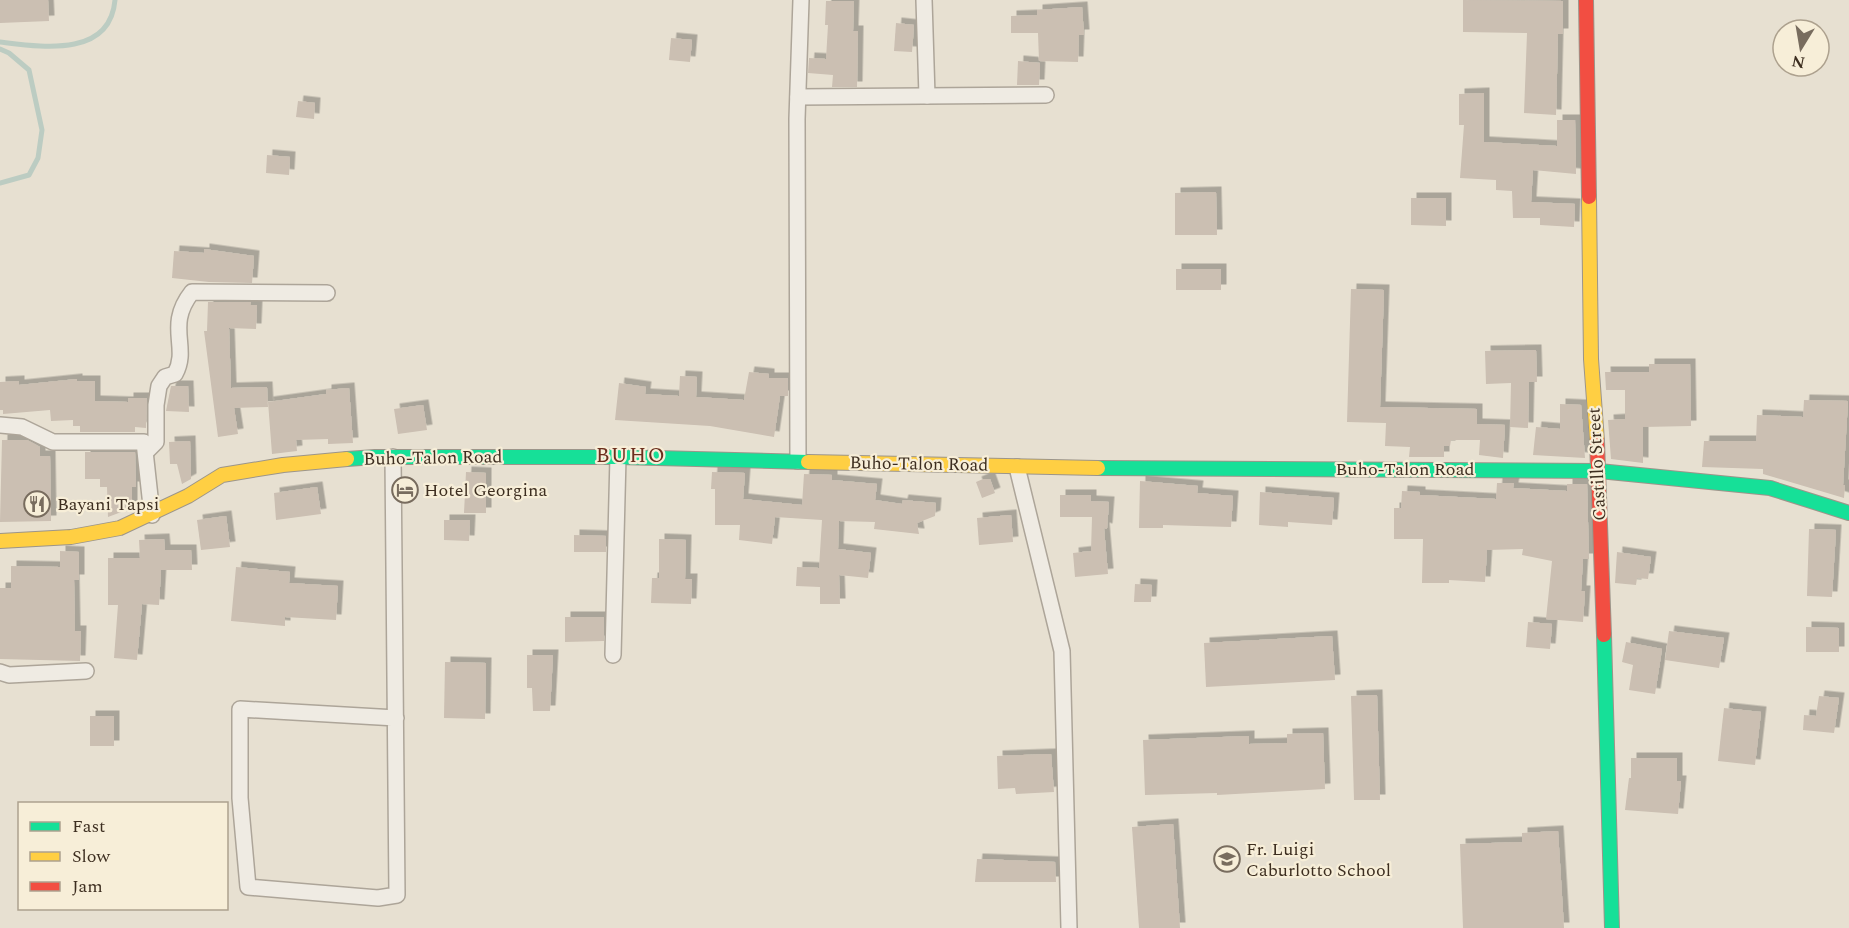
<svg xmlns="http://www.w3.org/2000/svg" width="1849" height="928" viewBox="0 0 1849 928" font-family="Spectral,serif">
  <style>
    .lines { fill: none; stroke-linecap: round; stroke-linejoin: round }
    .stream { stroke: #bcccc2; stroke-width: 5 }
    .building { fill: #cbbfb2; filter: url(#shadow) }
    .street-casing { stroke: #ada599; stroke-width: 18 }
    .fast-casing { stroke: #9c958a; stroke-width: 16 }
    .slow-casing { stroke: #9c958a; stroke-width: 16 }
    .jam-casing { stroke: #9c958a; stroke-width: 16 }
    .street { stroke: #efebe3; stroke-width: 15 }
    .fast { stroke: #16e098; stroke-width: 14 }
    .slow { stroke: #ffcf43; stroke-width: 14 }
    .jam { stroke: #f24e42; stroke-width: 14 }
    .labels { text-anchor: middle; dominant-baseline: central; stroke-width: 4.5; stroke-linejoin: round; paint-order: stroke }
    .street-label { font-size: 18px; fill: #3d2e20; stroke: #f7eed8 }
    .poi-label { font-size: 18px; fill: #3d2e20; stroke: #f7eed8; text-anchor: start }
    .quarter-label { font-size: 21px; letter-spacing: 1.5px; fill: #6b2e1e; stroke: #f7eed8 }
  </style>
  <defs>
    <filter id="shadow"><feDropShadow dx="5.5" dy="-5.5" stdDeviation="0" flood-color="#0004"/></filter>
  </defs>
  <rect width="100%" height="100%" fill="#e7e0d1"/>
  <g class="lines">
    <g class="stream">
      <path d="M 0,42 C 42,47 110,58 115,0"/>
      <path d="M 0,49 L 9,53 L 29,70 L 42,130 L 38,158 L 29,175 L 0,183"/>
    </g>
  </g>
  <g class="building">
    <path d="M 0,0 L 48,0 L 49,21 L 0,23 Z"/>
    <path d="M 1463,0 L 1563,1 L 1563,34 L 1558,34 L 1556,115 L 1524,113 L 1527,33 L 1463,32 Z"/>
    <path d="M 826,1 L 854,1 L 853,31 L 858,31 L 857,87 L 832,87 L 833,75 L 808,73 L 809,58 L 826,59 L 828,25 L 825,25 Z"/>
    <path d="M 1082,7 L 1084,35 L 1079,35 L 1078,62 L 1039,61 L 1038,33 L 1011,33 L 1011,16 L 1037,15 L 1037,10 Z"/>
    <path d="M 896,23 L 914,25 L 912,52 L 894,51 Z"/>
    <path d="M 671,38 L 692,40 L 690,62 L 669,60 Z"/>
    <path d="M 1018,61 L 1040,63 L 1039,85 L 1017,85 Z"/>
    <path d="M 1484,93 L 1484,142 L 1557,146 L 1557,120 L 1575,120 L 1576,174 L 1533,170 L 1531,202 L 1575,204 L 1574,227 L 1540,225 L 1540,218 L 1513,218 L 1512,191 L 1496,190 L 1496,180 L 1460,178 L 1464,125 L 1459,125 L 1459,94 Z"/>
    <path d="M 298,101 L 315,103 L 314,119 L 296,117 Z"/>
    <path d="M 267,155 L 290,157 L 289,175 L 266,173 Z"/>
    <path d="M 1216,192 L 1217,235 L 1175,235 L 1175,193 Z"/>
    <path d="M 1411,198 L 1446,198 L 1446,226 L 1411,225 Z"/>
    <path d="M 204,249 L 254,256 L 252,283 L 209,282 L 172,278 L 174,251 L 204,253 Z"/>
    <rect x="1176" y="269" width="45" height="21"/>
    <path d="M 1351,289 L 1384,290 L 1380,407 L 1477,409 L 1477,424 L 1505,425 L 1503,458 L 1479,455 L 1480,440 L 1451,440 L 1450,446 L 1444,446 L 1444,457 L 1409,457 L 1410,447 L 1385,446 L 1386,423 L 1347,422 Z"/>
    <path d="M 208,302 L 251,302 L 250,305 L 257,305 L 256,329 L 229,328 L 231,388 L 267,387 L 268,407 L 234,408 L 238,434 L 218,437 L 204,331 L 207,331 Z"/>
    <path d="M 1536,350 L 1537,382 L 1529,382 L 1528,428 L 1510,427 L 1511,383 L 1486,384 L 1485,351 Z"/>
    <path d="M 1649,364 L 1690,364 L 1691,426 L 1643,427 L 1643,463 L 1611,459 L 1608,420 L 1625,419 L 1625,390 L 1606,390 L 1605,372 L 1649,372 Z"/>
    <path d="M 749,372 L 769,374 L 769,378 L 788,378 L 788,396 L 780,396 L 774,437 L 710,426 L 615,420 L 619,383 L 646,387 L 645,394 L 679,396 L 680,376 L 697,377 L 696,397 L 744,400 Z"/>
    <path d="M 77,379 L 77,381 L 95,381 L 95,401 L 128,402 L 128,398 L 147,398 L 146,428 L 135,427 L 135,432 L 80,432 L 80,426 L 73,426 L 73,420 L 51,421 L 50,410 L 3,414 L 3,410 L 0,410 L 0,382 L 19,381 L 19,385 Z"/>
    <path d="M 171,386 L 188,386 L 189,412 L 166,411 Z"/>
    <path d="M 349,388 L 353,443 L 328,444 L 328,439 L 296,440 L 297,451 L 272,454 L 268,402 L 326,394 L 326,390 Z"/>
    <path d="M 1804,400 L 1848,401 L 1843,485 L 1845,485 L 1844,498 L 1763,474 L 1763,469 L 1702,467 L 1704,441 L 1756,441 L 1757,415 L 1803,417 Z"/>
    <path d="M 1560,404 L 1581,405 L 1585,458 L 1533,455 L 1536,427 L 1560,429 Z"/>
    <path d="M 423,405 L 427,430 L 398,434 L 394,409 Z"/>
    <path d="M 2,440 L 27,440 L 40,447 L 40,456 L 50,456 L 51,521 L 0,522 Z"/>
    <path d="M 190,441 L 191,479 L 182,484 L 177,464 L 170,464 L 169,442 Z"/>
    <path d="M 85,452 L 135,452 L 136,487 L 132,487 L 132,508 L 108,517 L 107,487 L 100,487 L 100,479 L 85,479 Z"/>
    <path d="M 466,472 L 486,473 L 486,513 L 464,513 Z"/>
    <path d="M 712,472 L 745,473 L 743,499 L 802,505 L 804,474 L 832,475 L 832,480 L 877,484 L 875,500 L 902,504 L 903,500 L 936,503 L 935,516 L 917,523 L 919,534 L 874,529 L 875,522 L 839,521 L 838,549 L 871,553 L 868,578 L 839,575 L 840,604 L 820,604 L 820,587 L 796,586 L 797,567 L 819,568 L 822,520 L 775,517 L 772,544 L 739,540 L 740,525 L 715,525 L 715,489 L 711,489 Z"/>
    <path d="M 983,479 L 990,479 L 995,493 L 982,498 L 976,482 Z"/>
    <path d="M 1140,481 L 1198,486 L 1197,493 L 1233,496 L 1231,527 L 1163,525 L 1163,528 L 1139,528 Z"/>
    <path d="M 1497,483 L 1514,483 L 1513,488 L 1567,491 L 1567,484 L 1587,484 L 1589,559 L 1583,559 L 1581,591 L 1585,591 L 1583,622 L 1546,619 L 1552,561 L 1522,555 L 1523,549 L 1487,550 L 1485,582 L 1449,580 L 1449,583 L 1422,583 L 1423,539 L 1394,539 L 1394,508 L 1401,508 L 1402,491 L 1420,492 L 1420,495 L 1496,499 Z"/>
    <path d="M 317,487 L 321,514 L 276,520 L 274,493 Z"/>
    <path d="M 1260,492 L 1334,498 L 1332,525 L 1288,522 L 1288,527 L 1259,525 Z"/>
    <path d="M 1060,495 L 1091,495 L 1091,501 L 1109,502 L 1107,529 L 1104,528 L 1108,574 L 1075,577 L 1073,553 L 1091,551 L 1092,517 L 1060,517 Z"/>
    <path d="M 1011,515 L 1013,542 L 979,545 L 977,518 Z"/>
    <path d="M 226,516 L 230,547 L 201,550 L 197,520 Z"/>
    <path d="M 444,520 L 470,520 L 469,541 L 444,540 Z"/>
    <path d="M 1809,529 L 1836,530 L 1832,597 L 1807,596 Z"/>
    <path d="M 574,535 L 606,536 L 606,552 L 574,552 Z"/>
    <path d="M 164,539 L 165,550 L 191,550 L 192,570 L 161,570 L 159,605 L 142,604 L 137,660 L 114,658 L 118,605 L 108,605 L 108,558 L 140,558 L 139,540 Z"/>
    <path d="M 659,539 L 686,540 L 685,579 L 692,579 L 691,604 L 651,603 L 652,578 L 659,578 Z"/>
    <path d="M 60,551 L 79,552 L 79,580 L 74,580 L 75,631 L 81,631 L 80,661 L 0,659 L 0,588 L 11,588 L 11,566 L 60,567 Z"/>
    <path d="M 1617,552 L 1651,557 L 1648,579 L 1637,578 L 1636,585 L 1615,583 Z"/>
    <path d="M 236,567 L 290,572 L 289,583 L 338,586 L 336,620 L 285,617 L 285,626 L 231,621 Z"/>
    <path d="M 1135,584 L 1152,585 L 1151,602 L 1134,602 Z"/>
    <path d="M 565,617 L 604,617 L 604,641 L 565,642 Z"/>
    <path d="M 1528,622 L 1552,624 L 1550,649 L 1526,647 Z"/>
    <path d="M 1806,627 L 1839,628 L 1839,652 L 1806,652 Z"/>
    <path d="M 1669,631 L 1724,638 L 1719,668 L 1665,660 Z"/>
    <path d="M 1332,636 L 1335,680 L 1206,687 L 1204,643 Z"/>
    <path d="M 1626,642 L 1662,649 L 1655,694 L 1629,690 L 1633,665 L 1622,662 Z"/>
    <path d="M 527,655 L 553,655 L 550,711 L 533,711 L 532,688 L 527,688 Z"/>
    <path d="M 445,662 L 486,663 L 485,719 L 444,718 Z"/>
    <path d="M 1377,695 L 1380,800 L 1354,800 L 1351,696 Z"/>
    <path d="M 1819,696 L 1839,698 L 1834,733 L 1803,730 L 1804,715 L 1816,716 Z"/>
    <path d="M 1724,708 L 1761,712 L 1755,765 L 1718,761 Z"/>
    <rect x="90" y="716" width="24" height="30"/>
    <path d="M 1323,733 L 1325,789 L 1217,795 L 1217,793 L 1145,795 L 1143,740 L 1249,736 L 1249,744 L 1287,743 L 1287,734 Z"/>
    <path d="M 1051,754 L 1054,792 L 1016,794 L 1015,788 L 998,789 L 997,756 Z"/>
    <path d="M 1631,758 L 1677,758 L 1677,781 L 1681,781 L 1678,814 L 1625,810 L 1629,778 L 1631,778 Z"/>
    <path d="M 1173,824 L 1180,928 L 1139,928 L 1132,827 Z"/>
    <path d="M 1558,831 L 1564,928 L 1463,928 L 1460,844 L 1522,842 L 1522,833 Z"/>
    <path d="M 977,859 L 1055,862 L 1056,882 L 975,882 Z"/>
  </g>
  <g class="lines">
    <g class="street-casing">
      <g id="street">
        <path d="M 924,0 L 927,96"/>
        <path d="M 798,97 L 1046,95"/>
        <path d="M 0,425 L 22,427 L 53,442 L 144,442 L 152,515"/>
        <path d="M 146,452 L 156,442 L 156,405 L 159,386 L 165,377 L 175,374 C 190,347 165,326 192,292 L 327,293"/>
        <path d="M 393,457 L 397,895 L 378,898 L 248,887 L 240,798 L 240,709 L 396,718"/>
        <path d="M 798,461 L 797,119 L 801,0"/>
        <path d="M 1017,467 L 1062,651 L 1069,928"/>
        <path d="M 613,655 L 618,457"/>
        <path d="M 0,672 L 9,675 L 86,671"/>
      </g>
    </g>
    <g class="fast-casing">
      <g id="fast">
        <path d="M 347,459 L 375,457 L 618,457 L 808,462"/>
        <path d="M 1098,468 L 1599,471 L 1770,488 L 1849,513"/>
        <path d="M 1604,635 L 1612,928"/>
      </g>
    </g>
    <g class="slow-casing">
      <g id="slow">
        <path d="M 1589,197 L 1591,359 L 1597,441"/>
        <path d="M 808,462 L 1098,468"/>
        <path d="M 0,541 L 71,537 L 120,528 L 188,496 L 222,475 L 283,465 L 347,459"/>
      </g>
    </g>
    <g class="jam-casing">
      <g id="jam">
        <path d="M 1586,0 L 1589,197"/>
        <path d="M 1597,441 L 1604,635"/>
      </g>
    </g>
    <use href="#street" class="street"/>
    <use href="#fast" class="fast"/>
    <use href="#slow" class="slow"/>
    <use href="#jam" class="jam"/>
  </g>
  <defs>
    <g id="hotel-ring" transform="scale(1.35)"><circle r="9.5" fill="#f7eed8" stroke="#786c5e" stroke-width="1.5"/><path d="M-6-4.5h1.5V1H6V5H4.5V3h-9V5H-6ZM-4 0a1.8 1.8 0 1 1 3.6 0ZM.5 0V-2.5h3Q6-2.5 6 0Z" fill="#786c5e"/></g>
    <g id="restaurant-ring" transform="scale(1.35)"><circle r="9.5" fill="#f7eed8" stroke="#786c5e" stroke-width="1.5"/><path d="M-5-6h1v4h1v-4h1v4h1v-4h1v5L-1.5 .5V6h-2V.5L-5-1ZM5-6V6H3V1.5H1.5Q1.5-4 5-6Z" fill="#786c5e"/></g>
    <g id="school-ring" transform="scale(1.35)"><circle r="9.5" fill="#f7eed8" stroke="#786c5e" stroke-width="1.5"/><path d="M0-5L7-2L0 1L-7-2ZM-4 1L0 2.5L4 1V4Q0 6-4 4Z" fill="#786c5e"/></g>
  </defs>
  <g fill-rule="evenodd">
    <use href="#hotel-ring" x="405" y="490"/>
    <use href="#restaurant-ring" x="37" y="504"/>
    <use href="#school-ring" x="1227" y="859"/>
  </g>
  <g class="labels">
    <g class="street-label">
      <text transform="translate(433 458) rotate(-1)">Buho-Talon Road</text>
      <text transform="translate(919 464) rotate(1)">Buho-Talon Road</text>
      <text transform="translate(1597 464) rotate(-93)">Castillo Street</text>
      <text x="1405" y="469">Buho-Talon Road</text>
    </g>
    <g class="poi-label">
      <text x="424" y="490">Hotel Georgina</text>
      <text x="57" y="504">Bayani Tapsi</text>
      <text x="1246" y="849">Fr. Luigi<tspan x="1246" dy="21">Caburlotto School</tspan></text>
    </g>
    <g class="quarter-label">
      <text x="631" y="456">BUHO</text>
    </g>
  </g>
  <rect x="18" y="802" width="210" height="108" fill="#f7eed8" stroke="#ada18e" stroke-width="1.5"/>
  <rect x="30" y="822" width="30" height="9" fill="#16e098" stroke="#ada18e" stroke-width="1.5"/>
  <text x="72" y="832" font-size="18" fill="#3d2e20">Fast</text>
  <rect x="30" y="852" width="30" height="9" fill="#ffcf43" stroke="#ada18e" stroke-width="1.5"/>
  <text x="72" y="862" font-size="18" fill="#3d2e20">Slow</text>
  <rect x="30" y="882" width="30" height="9" fill="#f24e42" stroke="#ada18e" stroke-width="1.5"/>
  <text x="72" y="892" font-size="18" fill="#3d2e20">Jam</text>
  <g transform="translate(1801 48) rotate(191)"><circle r="28" fill="#f7eed8" stroke="#ada18e" stroke-width="1.5"/>
  <path d="M0-4.5L10 22L0 15L-10 22Z" fill="#786c5e"/>
  <text y="-9" font-size="16" font-weight="bold" text-anchor="middle" fill="#3d2e20">N</text>
  </g>
</svg>
